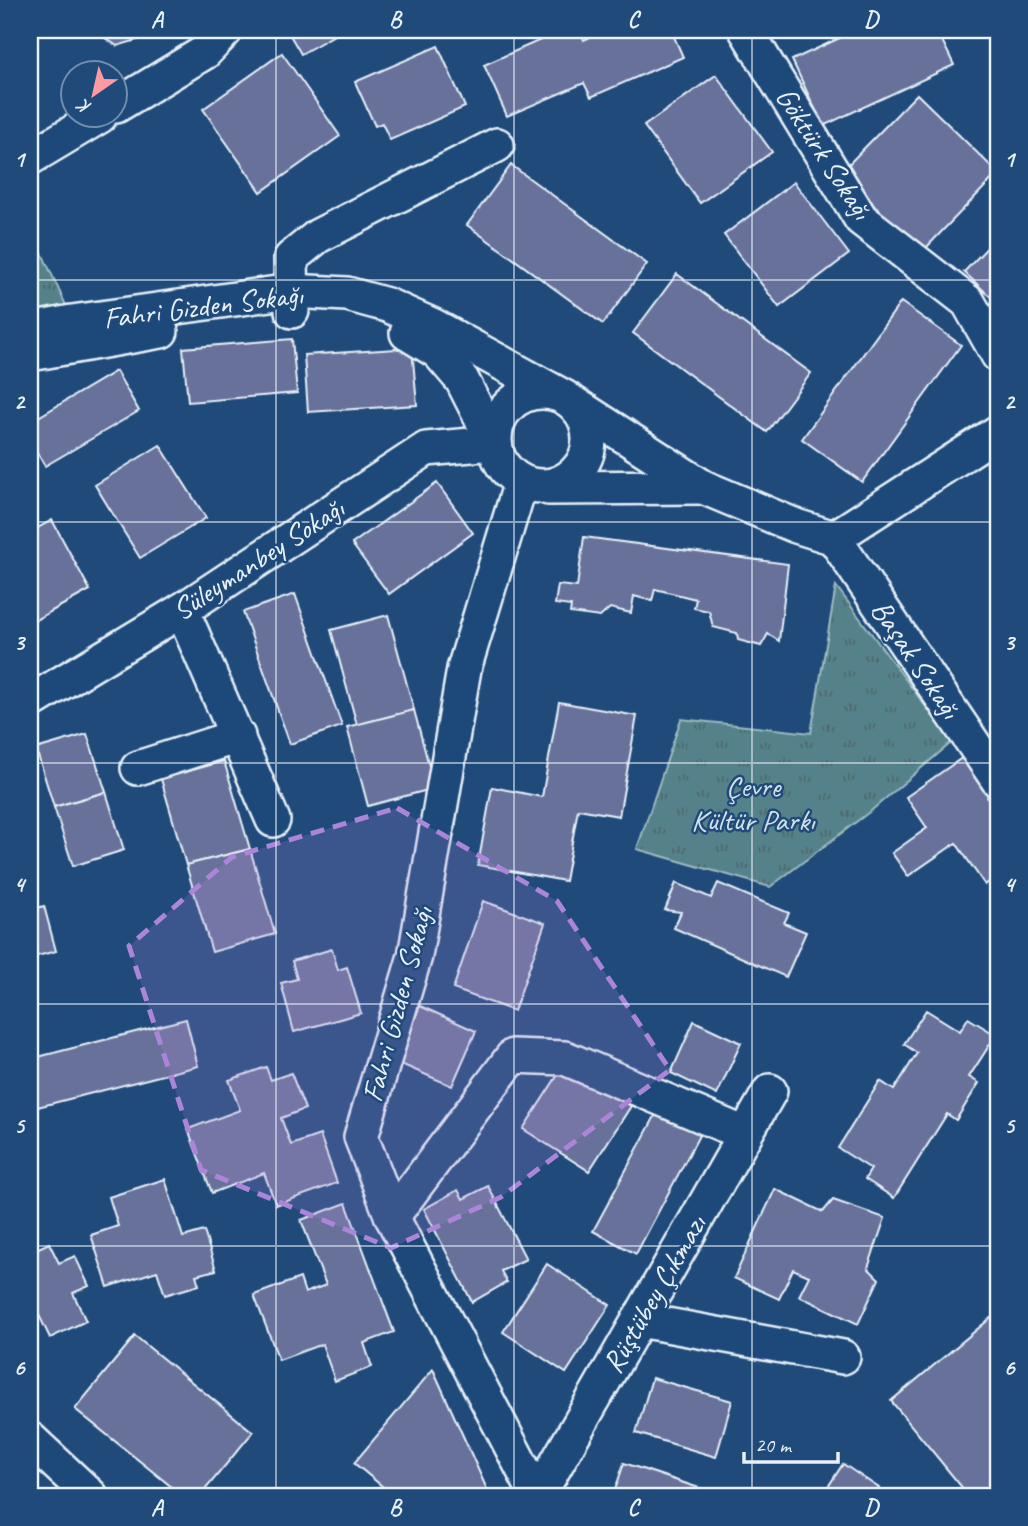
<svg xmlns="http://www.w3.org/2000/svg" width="1028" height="1526" viewBox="0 0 1028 1526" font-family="Caveat,sans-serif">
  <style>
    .grass { fill: url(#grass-tufts); stroke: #9ebac1; stroke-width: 2 }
    .building { fill: #68719a; stroke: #e8f1f8; stroke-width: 2 }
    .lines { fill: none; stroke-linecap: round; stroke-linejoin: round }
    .minor-casing { stroke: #e8f1f8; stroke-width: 38 }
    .minor { stroke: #1f4a7a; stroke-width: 33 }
    .marked { fill: #ac85d9; fill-opacity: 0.2; stroke: #ac85d9; stroke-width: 5; stroke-dasharray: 14 9; stroke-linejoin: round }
    .grid { fill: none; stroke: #e8f1f8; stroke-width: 2; stroke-opacity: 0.55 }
    .labels { text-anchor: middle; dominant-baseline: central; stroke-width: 5; stroke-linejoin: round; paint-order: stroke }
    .street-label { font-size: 30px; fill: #e8f1f8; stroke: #1f4a7a }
    .park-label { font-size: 30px; fill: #d2e0e8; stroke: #1f4a7a }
    .neatline { fill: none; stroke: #e8f1f8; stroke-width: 2.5 }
    .grid-label { font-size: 23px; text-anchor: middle; font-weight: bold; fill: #e8f1f8 }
  </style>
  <defs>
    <pattern id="grass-tufts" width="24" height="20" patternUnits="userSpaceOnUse" patternTransform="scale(1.75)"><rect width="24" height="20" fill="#55828a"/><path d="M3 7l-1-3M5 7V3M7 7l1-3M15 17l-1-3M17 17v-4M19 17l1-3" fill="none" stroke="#4e686d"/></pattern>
  </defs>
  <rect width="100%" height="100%" fill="#1f4a7a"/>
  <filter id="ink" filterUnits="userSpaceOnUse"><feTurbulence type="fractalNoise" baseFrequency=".0143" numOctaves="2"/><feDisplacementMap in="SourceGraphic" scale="14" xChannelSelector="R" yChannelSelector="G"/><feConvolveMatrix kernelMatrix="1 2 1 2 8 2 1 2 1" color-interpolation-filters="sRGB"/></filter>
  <g filter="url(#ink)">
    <g class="grass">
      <path d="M 30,227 L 70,314 L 30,322 Z"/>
      <path d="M 836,586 L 952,742 L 872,810 L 770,887 L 637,849 L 681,719 L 811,733 Z"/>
    </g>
    <g class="building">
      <path d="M 93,30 L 158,30 L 154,35 L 117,46 Z"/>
      <path d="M 287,30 L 343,30 L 301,54 Z"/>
      <path d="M 563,30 L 580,30 L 584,40 L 606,30 L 671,30 L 683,57 L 591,97 L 584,83 L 507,116 L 484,65 Z"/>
      <path d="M 857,30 L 937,30 L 954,65 L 823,126 L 792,60 Z"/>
      <path d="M 438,46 L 465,107 L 390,140 L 382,123 L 375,126 L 355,82 Z"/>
      <path d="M 282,53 L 340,136 L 261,192 L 203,109 Z"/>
      <path d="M 716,75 L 772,152 L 700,203 L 644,126 Z"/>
      <path d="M 917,94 L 998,173 L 922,252 L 840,173 Z"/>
      <path d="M 511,165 L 647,264 L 603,324 L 467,225 Z"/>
      <path d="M 794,182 L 849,254 L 779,307 L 724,235 Z"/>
      <path d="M 998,236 L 998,304 L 964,272 Z"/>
      <path d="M 677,274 L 811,373 L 767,432 L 633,333 Z"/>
      <path d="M 901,302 L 961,345 L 862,482 L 802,439 Z"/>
      <path d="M 292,339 L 297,393 L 188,402 L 183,348 Z"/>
      <path d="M 412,348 L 417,405 L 308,412 L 304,355 Z"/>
      <path d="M 116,371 L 139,411 L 45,466 L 30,441 L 30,422 Z"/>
      <path d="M 160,445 L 206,518 L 140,558 L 95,485 Z"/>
      <path d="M 437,483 L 473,533 L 389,594 L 352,544 Z"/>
      <path d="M 52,520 L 90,590 L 30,623 L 30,532 Z"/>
      <path d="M 584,537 L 788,564 L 779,641 L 768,634 L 761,646 L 738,640 L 737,633 L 713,627 L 709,611 L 694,608 L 696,599 L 655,589 L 652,601 L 634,596 L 631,613 L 610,608 L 600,617 L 570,613 L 571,606 L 555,604 L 558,585 L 577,587 Z"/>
      <path d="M 295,594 L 342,726 L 290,744 L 243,612 Z"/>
      <path d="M 388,615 L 414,710 L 357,725 L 331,630 Z"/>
      <path d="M 559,702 L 637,716 L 619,816 L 578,809 L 565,881 L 478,865 L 492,787 L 542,797 Z"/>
      <path d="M 414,710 L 435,788 L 368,806 L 347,727 Z"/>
      <path d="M 87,734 L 106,792 L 54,807 L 36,749 Z"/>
      <path d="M 969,753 L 991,785 L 987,797 L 998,813 L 998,875 L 985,885 L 956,843 L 908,876 L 892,853 L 927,828 L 906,797 Z"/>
      <path d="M 224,761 L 250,849 L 186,865 L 161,779 Z"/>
      <path d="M 106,792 L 124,850 L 73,866 L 54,807 Z"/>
      <path d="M 250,849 L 275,934 L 212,952 L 186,865 Z"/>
      <path d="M 676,883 L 711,898 L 718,883 L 789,913 L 784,923 L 806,932 L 786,977 L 674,928 L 681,912 L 665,910 Z"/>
      <path d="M 483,901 L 545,923 L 514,1011 L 453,989 Z"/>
      <path d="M 44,906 L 56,951 L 30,958 L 30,910 Z"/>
      <path d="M 332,949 L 338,970 L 347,967 L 361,1013 L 294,1032 L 281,983 L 297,979 L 292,961 Z"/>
      <path d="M 420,1006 L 476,1031 L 452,1086 L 396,1062 Z"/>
      <path d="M 926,1010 L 960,1031 L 968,1018 L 996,1035 L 969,1077 L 979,1083 L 956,1120 L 947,1114 L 894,1198 L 865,1179 L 871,1169 L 838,1148 L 880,1081 L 894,1090 L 917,1053 L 904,1044 Z"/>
      <path d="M 186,1019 L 198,1066 L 30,1109 L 30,1059 Z"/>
      <path d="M 694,1021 L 741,1043 L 717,1095 L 671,1073 Z"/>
      <path d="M 565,1064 L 631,1106 L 589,1171 L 523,1129 Z"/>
      <path d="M 266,1067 L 271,1080 L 291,1073 L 305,1109 L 281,1118 L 291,1145 L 320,1135 L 337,1183 L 276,1205 L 264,1173 L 212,1193 L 188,1129 L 240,1110 L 229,1080 Z"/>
      <path d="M 661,1105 L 703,1128 L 636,1254 L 593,1231 Z"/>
      <path d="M 165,1179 L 183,1237 L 204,1231 L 216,1270 L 196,1275 L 199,1285 L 165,1295 L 157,1271 L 108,1287 L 91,1235 L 118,1226 L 109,1197 Z"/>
      <path d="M 488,1186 L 526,1259 L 501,1271 L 507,1282 L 472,1302 L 424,1209 L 458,1190 L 463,1199 Z"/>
      <path d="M 775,1189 L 823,1212 L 833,1200 L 885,1218 L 868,1268 L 879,1279 L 858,1324 L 799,1296 L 809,1276 L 793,1269 L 779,1299 L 734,1278 Z"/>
      <path d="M 346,1203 L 394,1332 L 364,1343 L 372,1367 L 335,1381 L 322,1344 L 279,1360 L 254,1295 L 300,1278 L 305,1293 L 326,1285 L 301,1220 Z"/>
      <path d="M 49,1243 L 59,1263 L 75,1256 L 89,1286 L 73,1293 L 86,1321 L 50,1338 L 38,1313 L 30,1317 L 30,1252 Z"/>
      <path d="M 547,1264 L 610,1305 L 566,1373 L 503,1332 Z"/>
      <path d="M 998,1312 L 998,1496 L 969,1496 L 891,1401 Z"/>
      <path d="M 135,1336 L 253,1432 L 200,1496 L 183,1496 L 75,1409 Z"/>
      <path d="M 433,1369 L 490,1496 L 394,1496 L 354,1463 Z"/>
      <path d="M 652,1378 L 732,1401 L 716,1457 L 636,1433 Z"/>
      <path d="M 624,1463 L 702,1489 L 700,1496 L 613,1496 Z"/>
      <path d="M 843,1464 L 879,1488 L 874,1496 L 822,1496 Z"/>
    </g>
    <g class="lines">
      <g class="minor-casing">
        <g id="minor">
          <path d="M 746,30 L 861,219 L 968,302 L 998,355"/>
          <path d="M 116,106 L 205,52 L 226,30"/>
          <path d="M 30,158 L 100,116"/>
          <path d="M 292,311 L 291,258 L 318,236 L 497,145"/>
          <path d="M 30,330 L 72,322 L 291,291 L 347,294 L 387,305 L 432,325 L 564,397 L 703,487 L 796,526 L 834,538 L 998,432"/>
          <path d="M 407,333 L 438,352 L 462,380 L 494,443"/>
          <path d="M 30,354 L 161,331"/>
          <circle cx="542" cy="439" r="47"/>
          <path d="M 521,482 L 464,669 L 415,956 L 361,1137 L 392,1217 L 537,1496"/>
          <path d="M 548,488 L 703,487"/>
          <path d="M 834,538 L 998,780"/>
          <path d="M 182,610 L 273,820"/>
          <path d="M 30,702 L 182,610 L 426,449 L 494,443"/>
          <path d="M 138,768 L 238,736"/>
          <path d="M 392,1217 L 513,1056 L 565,1058 L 745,1134"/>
          <path d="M 639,1320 L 843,1357"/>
          <path d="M 30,1439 L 91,1496"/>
          <path d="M 538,1496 L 770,1091"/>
        </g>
      </g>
      <use href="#minor" class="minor"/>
    </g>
  </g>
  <path class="marked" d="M 397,808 L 557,901 L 670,1070 L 501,1197 L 391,1248 L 201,1170 L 129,946 L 232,857 Z"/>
  <path class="grid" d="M 276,30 L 276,1496M 514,30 L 514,1496M 752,30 L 752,1496M 30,280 L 998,280M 30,522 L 998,522M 30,763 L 998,763M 30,1004 L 998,1004M 30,1246 L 998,1246"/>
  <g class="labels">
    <g class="street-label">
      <text transform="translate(824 153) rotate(57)">Göktürk Sokağı</text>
      <text transform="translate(203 306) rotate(-7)">Fahri Gizden Sokağı</text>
      <text transform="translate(258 559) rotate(-33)">Süleymanbey Sokağı</text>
      <text transform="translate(916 659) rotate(56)">Başak Sokağı</text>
      <text transform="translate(397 1004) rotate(-75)">Fahri Gizden Sokağı</text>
      <text transform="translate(654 1294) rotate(-60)">Rüştübey Çıkmazı</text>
    </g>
    <g class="park-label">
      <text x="753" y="786">Çevre<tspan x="753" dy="34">Kültür Parkı</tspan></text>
    </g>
  </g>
  <rect width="1028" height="1526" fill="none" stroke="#1f4a7a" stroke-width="77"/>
  <g transform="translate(94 94) rotate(214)"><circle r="33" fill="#1f4a7a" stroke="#6f8dac" stroke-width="2"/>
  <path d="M0-5L12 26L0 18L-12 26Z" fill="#ff9aa2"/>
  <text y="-10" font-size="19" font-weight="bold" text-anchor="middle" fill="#e8f1f8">K</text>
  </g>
  <path d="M744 1452v10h94v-10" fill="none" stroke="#e8f1f8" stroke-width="3.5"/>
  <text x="755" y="1452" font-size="21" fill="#e8f1f8" stroke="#1f4a7a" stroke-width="5" paint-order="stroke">20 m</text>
  <rect x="38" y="38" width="952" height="1450" class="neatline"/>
  <g class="grid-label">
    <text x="157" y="27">A</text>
    <text x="395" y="27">B</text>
    <text x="633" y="27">C</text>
    <text x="871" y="27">D</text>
    <text x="19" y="167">1</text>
    <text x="1009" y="167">1</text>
    <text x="19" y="409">2</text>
    <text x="1009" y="409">2</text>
    <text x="19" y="650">3</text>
    <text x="1009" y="650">3</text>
    <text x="19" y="892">4</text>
    <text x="1009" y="892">4</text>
    <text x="19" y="1133">5</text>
    <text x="1009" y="1133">5</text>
    <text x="19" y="1375">6</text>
    <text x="1009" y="1375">6</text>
    <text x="157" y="1515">A</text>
    <text x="395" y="1515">B</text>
    <text x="633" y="1515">C</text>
    <text x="871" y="1515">D</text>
  </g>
</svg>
